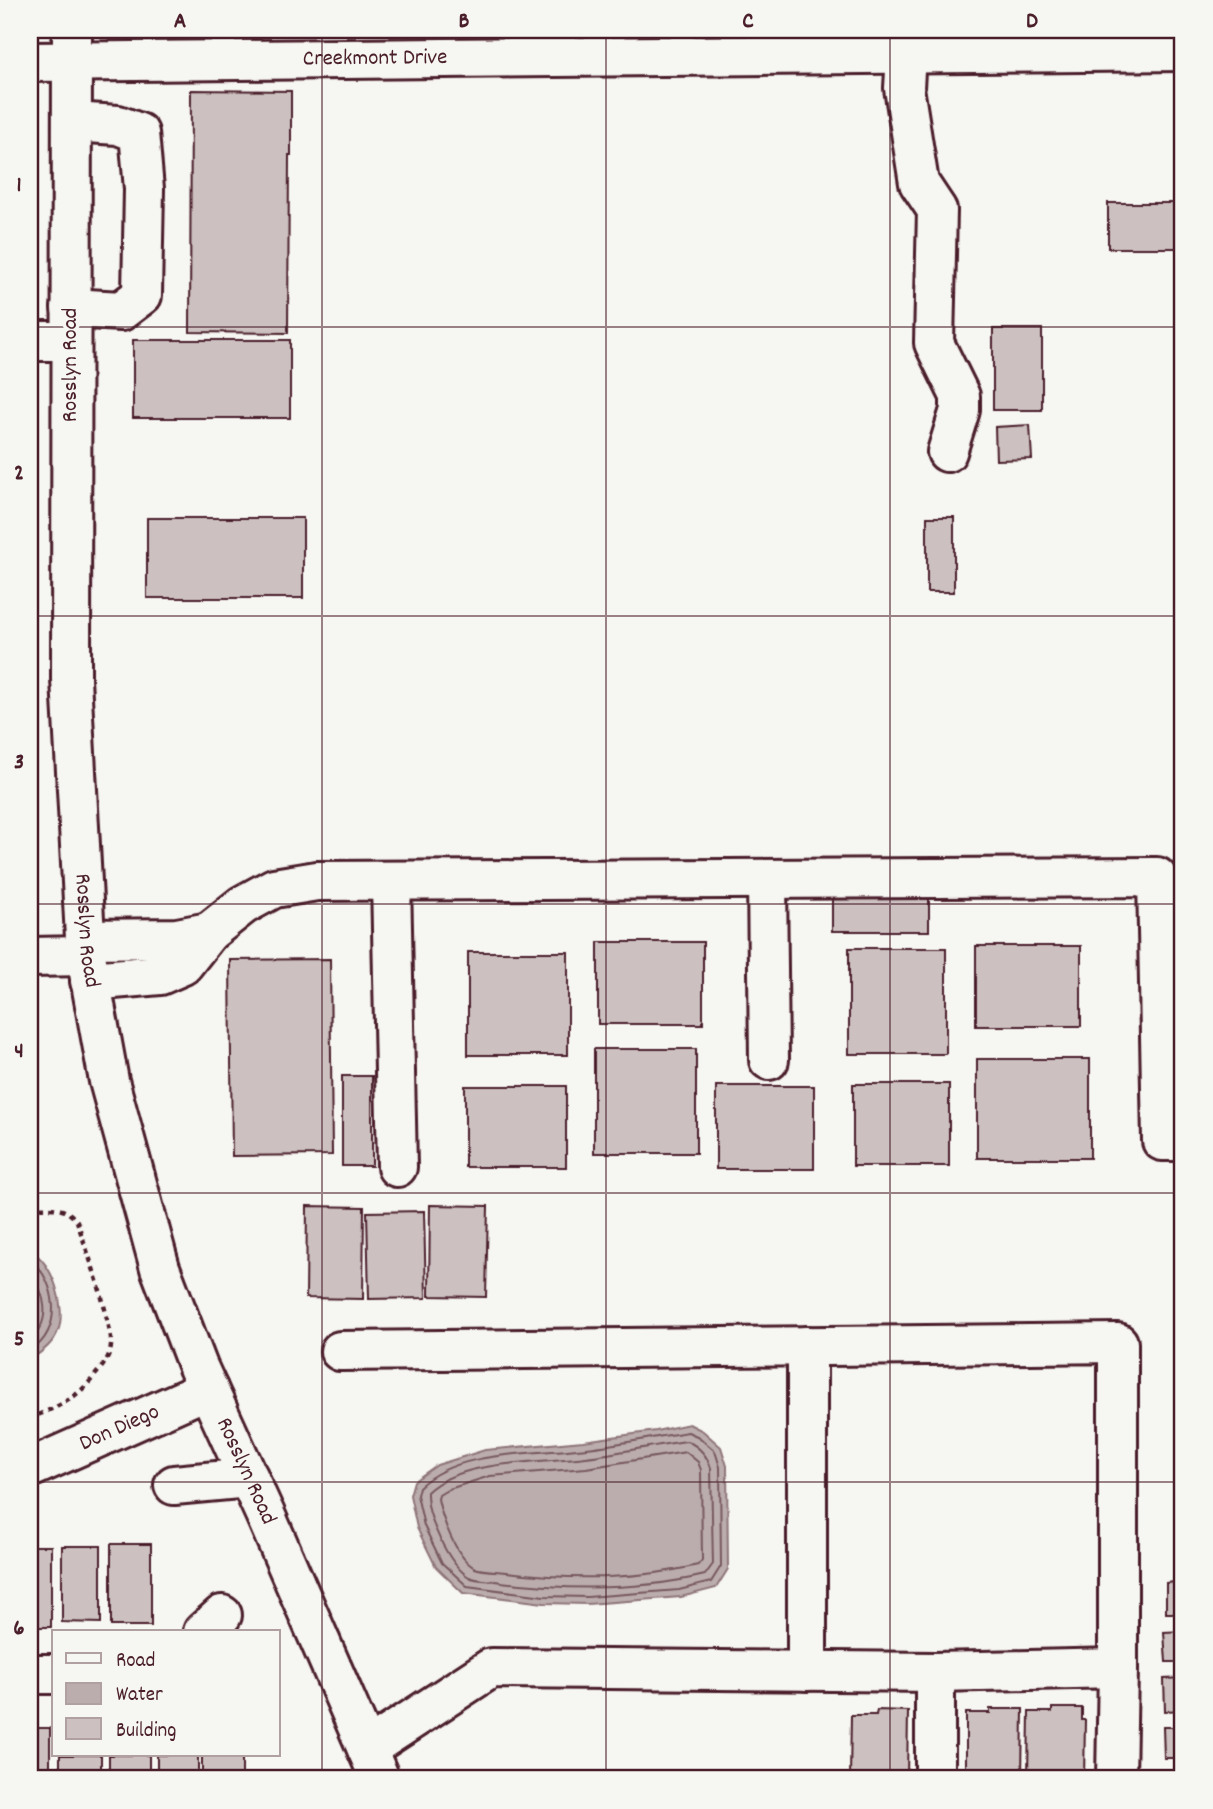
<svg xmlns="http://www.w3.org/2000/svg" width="1213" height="1809" viewBox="0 0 1213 1809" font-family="Dekko,sans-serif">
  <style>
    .water { fill: #bbadae; stroke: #8e747a; stroke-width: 2 }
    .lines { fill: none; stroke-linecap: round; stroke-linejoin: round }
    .shore { stroke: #77585f; stroke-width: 2 }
    .building { fill: #ccc1c0; stroke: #4a1f2b; stroke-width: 2 }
    .minor-casing { stroke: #4a1f2b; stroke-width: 44 }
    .path { stroke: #4a1f2b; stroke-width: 4.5; stroke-dasharray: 5 5; stroke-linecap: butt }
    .minor { stroke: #f6f6f2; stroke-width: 38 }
    .grid { fill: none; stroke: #4a1f2b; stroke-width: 2; stroke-opacity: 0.55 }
    .labels { text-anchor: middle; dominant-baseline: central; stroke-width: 7; stroke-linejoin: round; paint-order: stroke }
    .street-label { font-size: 23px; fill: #4a1f2b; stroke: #f6f6f2 }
    .neatline { fill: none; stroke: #4a1f2b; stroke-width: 2.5 }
    .grid-label { font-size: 23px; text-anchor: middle; font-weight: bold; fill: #4a1f2b }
  </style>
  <rect width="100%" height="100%" fill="#f6f6f2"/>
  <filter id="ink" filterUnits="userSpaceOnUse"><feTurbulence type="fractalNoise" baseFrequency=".0143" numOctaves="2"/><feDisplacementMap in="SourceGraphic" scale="14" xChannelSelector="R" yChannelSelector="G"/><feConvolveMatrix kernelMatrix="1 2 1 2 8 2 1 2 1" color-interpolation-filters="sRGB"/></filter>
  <g filter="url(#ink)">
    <g class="water">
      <path d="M 30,1251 C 53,1261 67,1309 58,1331 C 53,1344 41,1353 30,1359 Z"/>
      <path d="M 689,1424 L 703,1431 L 721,1447 L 727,1466 L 728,1569 L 716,1588 L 681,1597 L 587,1604 L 544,1603 L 463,1593 L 436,1567 L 417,1528 L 410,1495 L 414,1481 L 437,1465 L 485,1450 L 583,1441 L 656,1431 Z"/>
    </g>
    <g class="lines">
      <g class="shore">
        <path d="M 30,1259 C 57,1281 64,1331 30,1351"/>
        <path d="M 30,1270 C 45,1295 53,1319 30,1341"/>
        <path d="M 688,1432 L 699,1437 L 715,1451 L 720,1467 L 721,1566 L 711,1582 L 679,1590 L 587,1597 L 544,1596 L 467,1586 L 442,1563 L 424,1526 L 417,1495 L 419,1487 C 458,1449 535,1455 586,1448 C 620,1444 654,1437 688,1432 Z"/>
        <path d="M 687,1441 C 700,1447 707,1455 711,1468 L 713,1564 L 705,1575 C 638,1591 569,1590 501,1582 C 492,1580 477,1581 469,1577 C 448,1564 426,1516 427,1492 C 461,1459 541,1463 586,1457 C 620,1453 654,1445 687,1441 Z"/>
        <path d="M 686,1452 L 698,1462 L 701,1470 L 702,1560 L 698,1565 C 636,1580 570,1580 507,1572 C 499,1571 482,1571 475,1568 C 456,1558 442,1518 438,1499 L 439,1495 L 449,1489 L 490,1476 L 586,1468 Z"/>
      </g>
    </g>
    <g class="building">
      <path d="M 191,90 L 291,91 L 291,155 L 289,155 L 288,333 L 190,332 Z"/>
      <rect x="1108" y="203" width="75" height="45"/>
      <rect x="993" y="329" width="49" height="81"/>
      <rect x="133" y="340" width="157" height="78"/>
      <path d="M 1030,425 L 1032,459 L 996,460 L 995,427 Z"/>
      <rect x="927" y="517" width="27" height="75"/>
      <rect x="147" y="518" width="156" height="80"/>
      <rect x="832" y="898" width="97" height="33"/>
      <rect x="598" y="942" width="105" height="82"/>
      <rect x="976" y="946" width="105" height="80"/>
      <rect x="849" y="948" width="97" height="106"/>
      <rect x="468" y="952" width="100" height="103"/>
      <path d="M 330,959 L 332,1155 L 232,1156 L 230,960 Z"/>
      <rect x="594" y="1049" width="102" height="104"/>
      <rect x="977" y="1059" width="113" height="99"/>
      <rect x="342" y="1076" width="30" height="90"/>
      <rect x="853" y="1084" width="96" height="82"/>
      <rect x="465" y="1086" width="101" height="81"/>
      <rect x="716" y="1086" width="98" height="83"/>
      <path d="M 430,1205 L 488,1206 L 486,1297 L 429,1296 Z"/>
      <path d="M 307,1206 L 364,1207 L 363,1299 L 306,1298 Z"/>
      <path d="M 424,1211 L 426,1298 L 369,1299 L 367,1212 Z"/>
      <rect x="111" y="1544" width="40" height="82"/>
      <rect x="30" y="1546" width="21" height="81"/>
      <path d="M 62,1546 L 101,1546 L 101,1623 L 62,1622 Z"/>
      <path d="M 1175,1580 L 1183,1580 L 1183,1613 L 1166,1613 L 1166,1583 L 1175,1582 Z"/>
      <path d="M 1183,1631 L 1183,1662 L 1166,1662 L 1164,1632 Z"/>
      <path d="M 1183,1678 L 1183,1710 L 1165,1711 L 1164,1679 Z"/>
      <path d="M 1052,1708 L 1082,1708 L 1082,1720 L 1085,1720 L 1084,1779 L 1028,1779 L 1029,1712 L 1052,1712 Z"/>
      <path d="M 990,1709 L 1023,1709 L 1022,1779 L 966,1779 L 966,1713 L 990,1713 Z"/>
      <path d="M 877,1710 L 908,1711 L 907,1779 L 850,1779 L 851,1715 L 876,1715 Z"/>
      <path d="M 1163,1727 L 1183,1727 L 1183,1758 L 1164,1758 Z"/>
      <rect x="30" y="1728" width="20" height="51"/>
      <rect x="60" y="1755" width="41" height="24"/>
      <rect x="109" y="1755" width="40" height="24"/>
      <rect x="157" y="1755" width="41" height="24"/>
      <rect x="202" y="1755" width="40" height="24"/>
      <rect x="1162" y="1774" width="21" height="5"/>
    </g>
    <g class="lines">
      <g class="minor-casing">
        <g id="minor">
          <path id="s1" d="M 72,30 L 71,679 L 86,956 L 109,1081 L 160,1268 L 198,1367 L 265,1514 L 380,1779"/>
          <path d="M 906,54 L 904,88 L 919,183 L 937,210 L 934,343 L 960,396 L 960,410 L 947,452"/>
          <path id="s2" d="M 30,62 L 1183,51"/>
          <path d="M 71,308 L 121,311 L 142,295 L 144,189 L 139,133 L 118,125 L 72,122"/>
          <path d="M 30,341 L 71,341"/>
          <path d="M 767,879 L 769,1060"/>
          <path d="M 391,881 L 397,1167"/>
          <path d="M 85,939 L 177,938 L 209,932"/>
          <path d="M 30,957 L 86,956"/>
          <path d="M 90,981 L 160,975 L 183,965 L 209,932 L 243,905 L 274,888 L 317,881 L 1157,877 L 1162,1141 L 1183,1141"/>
          <path d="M 807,1346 L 807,1671"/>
          <path d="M 340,1351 L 1118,1343 L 1118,1668"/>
          <path id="s3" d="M 30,1468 L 208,1389"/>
          <path d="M 174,1485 L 249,1478"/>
          <path d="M 203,1632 L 222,1615"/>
          <path d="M 935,1672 L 935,1779"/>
          <path d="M 30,1674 L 54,1674"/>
          <path d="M 367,1749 L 491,1668 L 935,1672 L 1118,1668 L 1116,1779"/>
        </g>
      </g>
      <path class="path" d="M 30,1208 C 49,1208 64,1205 77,1221 C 87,1252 99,1282 106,1314 C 108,1324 112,1335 111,1346 C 110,1357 103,1366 96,1374 C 77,1399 58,1407 30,1418"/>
      <use href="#minor" class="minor"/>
    </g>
  </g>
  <path class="grid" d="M 322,30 L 322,1779M 606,30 L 606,1779M 890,30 L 890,1779M 30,327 L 1183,327M 30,616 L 1183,616M 30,904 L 1183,904M 30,1193 L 1183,1193M 30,1482 L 1183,1482"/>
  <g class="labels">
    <g class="street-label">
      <text stroke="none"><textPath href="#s2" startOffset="345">Creekmont Drive</textPath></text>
      <text transform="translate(71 365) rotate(-90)">Rosslyn Road</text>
      <text stroke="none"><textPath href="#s1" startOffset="901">Rosslyn Road</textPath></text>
      <text stroke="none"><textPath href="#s3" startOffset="98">Don Diego</textPath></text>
      <text stroke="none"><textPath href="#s1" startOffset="1468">Rosslyn Road</textPath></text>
    </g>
  </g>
  <rect width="1213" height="1809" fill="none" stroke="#f6f6f2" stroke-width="77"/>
  <rect x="52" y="1630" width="228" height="126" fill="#f6f6f2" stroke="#b1a0a2" stroke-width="2"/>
  <rect x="66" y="1653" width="35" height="10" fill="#f6f6f2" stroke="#b1a0a2" stroke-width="2"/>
  <text x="116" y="1666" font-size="21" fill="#4a1f2b">Road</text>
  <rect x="66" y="1683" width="35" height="21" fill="#bbadae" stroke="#b1a0a2" stroke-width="2"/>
  <text x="116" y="1700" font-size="21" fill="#4a1f2b">Water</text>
  <rect x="66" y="1718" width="35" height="21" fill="#ccc1c0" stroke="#b1a0a2" stroke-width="2"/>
  <text x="116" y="1736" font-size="21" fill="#4a1f2b">Building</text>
  <rect x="38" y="38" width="1136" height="1732" class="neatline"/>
  <g class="grid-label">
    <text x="180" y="27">A</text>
    <text x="464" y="27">B</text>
    <text x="748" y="27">C</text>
    <text x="1032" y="27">D</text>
    <text x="19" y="191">1</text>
    <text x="19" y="479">2</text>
    <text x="19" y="768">3</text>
    <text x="19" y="1057">4</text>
    <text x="19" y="1345">5</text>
    <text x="19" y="1634">6</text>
  </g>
</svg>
